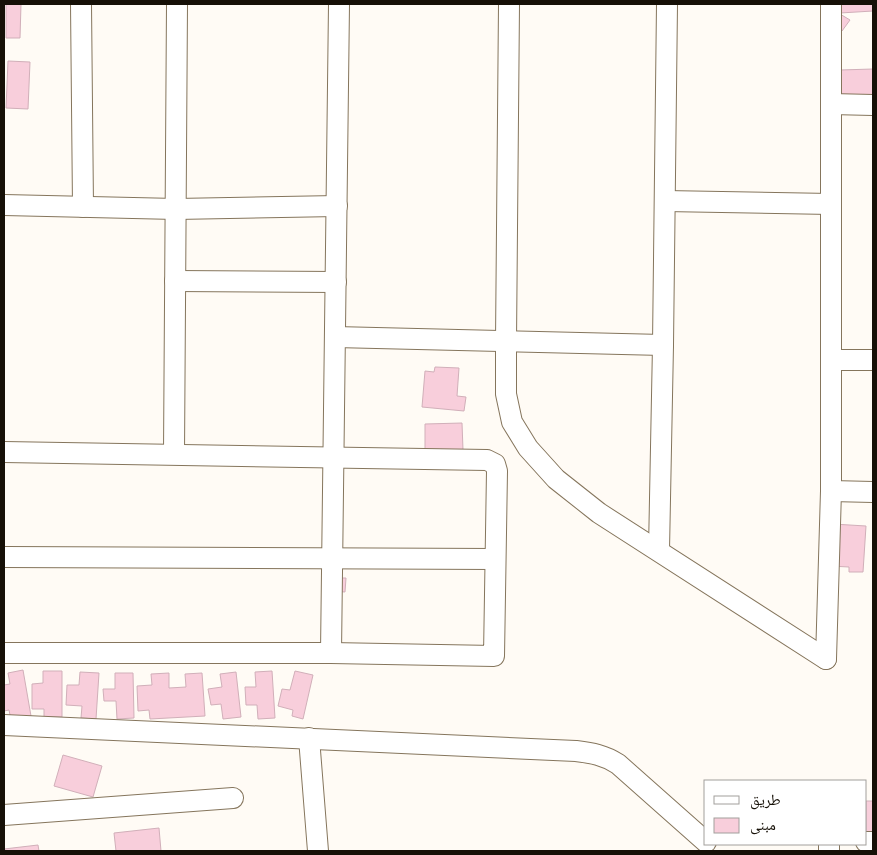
<svg xmlns="http://www.w3.org/2000/svg" width="877" height="855" viewBox="0 0 877 855" font-family="Lora,'Noto Naskh Arabic',serif">
  <style>
    .building { fill: #f8cedb; stroke: #d1afb9 }
    .lines { fill: none; stroke-linecap: round; stroke-linejoin: round }
    .minor-casing { stroke: #85755c; stroke-width: 22 }
    .minor { stroke: #fff; stroke-width: 20 }
  </style>
  <rect width="100%" height="100%" fill="#fffbf5"/>
  <g class="building">
    <path d="M 6,4 L 21,4 L 20,38 L 6,38 Z"/>
    <path d="M 840,4 L 873,4 L 873,11 L 840,13 Z"/>
    <path d="M 840,14 L 850,20 L 842,31 L 833,25 Z"/>
    <path d="M 8,61 L 30,62 L 28,109 L 6,108 Z"/>
    <path d="M 873,69 L 873,103 L 841,103 L 840,70 Z"/>
    <path d="M 435,367 L 459,368 L 457,396 L 466,397 L 464,411 L 422,407 L 425,371 L 434,372 Z"/>
    <path d="M 462,423 L 463,450 L 440,450 L 425,462 L 425,424 Z"/>
    <path d="M 833,524 L 866,526 L 863,572 L 849,572 L 849,567 L 830,566 Z"/>
    <path d="M 334,578 L 346,578 L 345,592 L 333,591 Z"/>
    <path d="M 23,670 L 31,716 L 11,720 L 9,710 L 4,711 L 4,685 L 10,684 L 8,673 Z"/>
    <path d="M 43,671 L 62,671 L 62,717 L 44,717 L 44,709 L 32,709 L 32,684 L 43,683 Z"/>
    <path d="M 272,671 L 275,718 L 258,719 L 257,705 L 246,705 L 245,687 L 256,687 L 255,672 Z"/>
    <path d="M 295,671 L 313,675 L 303,719 L 292,716 L 293,710 L 278,706 L 282,689 L 290,690 Z"/>
    <path d="M 80,672 L 99,673 L 96,719 L 81,718 L 82,706 L 66,705 L 67,685 L 79,685 Z"/>
    <path d="M 236,672 L 241,717 L 223,719 L 221,704 L 211,705 L 208,689 L 222,687 L 220,674 Z"/>
    <path d="M 115,673 L 133,673 L 134,718 L 117,719 L 116,701 L 104,701 L 103,689 L 115,689 Z"/>
    <path d="M 169,673 L 169,688 L 186,687 L 185,674 L 202,673 L 205,716 L 150,719 L 149,710 L 138,711 L 137,686 L 152,685 L 151,674 Z"/>
    <path d="M 63,755 L 102,766 L 93,797 L 54,786 Z"/>
    <path d="M 866,801 L 873,801 L 873,837 L 866,836 Z"/>
    <path d="M 159,828 L 161,851 L 116,851 L 114,833 Z"/>
    <path d="M 38,845 L 39,851 L 4,851 L 4,849 Z"/>
  </g>
  <g class="lines">
    <g class="minor-casing">
      <g id="minor">
        <path d="M 81,4 L 83,207"/>
        <path d="M 509,4 L 506,341 L 506,394 L 512,422 L 528,448 L 556,479 L 599,513 L 826,659"/>
        <path d="M 831,104 L 873,105"/>
        <path d="M 665,201 L 831,204"/>
        <path d="M 4,205 L 176,209 L 337,206"/>
        <path d="M 175,281 L 336,282"/>
        <path d="M 335,337 L 663,345"/>
        <path d="M 831,360 L 873,360"/>
        <path d="M 4,452 L 487,460 L 495,464 L 497,471 L 494,656 L 331,653 L 4,653"/>
        <path d="M 174,454 L 177,4"/>
        <path d="M 831,491 L 873,492"/>
        <path d="M 659,550 L 663,345 L 667,4"/>
        <path d="M 4,557 L 495,559"/>
        <path d="M 331,653 L 339,4"/>
        <path d="M 826,659 L 831,491 L 831,4"/>
        <path d="M 4,725 L 576,751 C 592,753 604,755 618,764 L 706,842"/>
        <path d="M 309,738 L 318,851"/>
        <path d="M 4,815 L 233,798"/>
        <path d="M 866,842 L 873,842"/>
        <path d="M 829,851 L 829,844"/>
      </g>
    </g>
    <use href="#minor" class="minor"/>
  </g>
  <rect width="877" height="855" fill="none" stroke="#161007" stroke-width="10"/>
  <rect x="704" y="780" width="162" height="65" fill="#ffffff" stroke="#a29f9c"/>
  <rect x="714" y="796" width="25" height="8" fill="#ffffff" stroke="#a29f9c"/>
  <text x="750" y="805" font-size="15" fill="#161007">طريق</text>
  <rect x="714" y="818" width="25" height="15" fill="#f8cedb" stroke="#a29f9c"/>
  <text x="750" y="830" font-size="15" fill="#161007">مبنى</text>
</svg>
